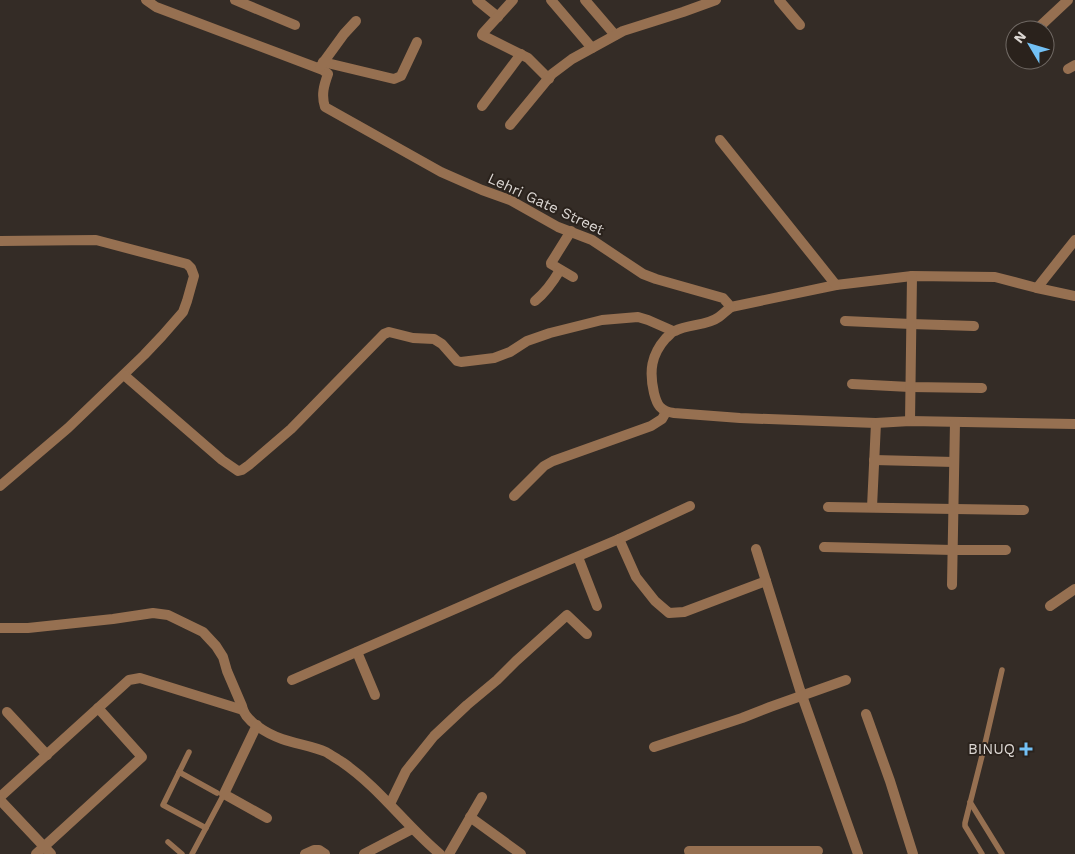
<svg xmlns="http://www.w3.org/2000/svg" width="1075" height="854" viewBox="0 0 1075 854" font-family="'Work Sans',sans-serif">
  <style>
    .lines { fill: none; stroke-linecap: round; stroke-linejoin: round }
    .service { stroke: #967051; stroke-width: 5.5 }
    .minor { stroke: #967051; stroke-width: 10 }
    .poi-dot { fill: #73c1f5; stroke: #2a221c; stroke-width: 2 }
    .labels { text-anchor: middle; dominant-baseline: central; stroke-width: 4; stroke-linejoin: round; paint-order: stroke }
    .street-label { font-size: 15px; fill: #dcd7d3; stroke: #2a221c }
    .poi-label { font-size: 15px; fill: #dcd7d3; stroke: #2a221c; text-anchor: end }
  </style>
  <rect width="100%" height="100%" fill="#342c26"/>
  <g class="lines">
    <g class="service">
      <path d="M 189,752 L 163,805 L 206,828"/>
      <path d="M 179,772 L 217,793"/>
      <path d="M 970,802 L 1002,854"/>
      <path d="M 168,842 L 182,854"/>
      <path d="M 192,854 L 224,794"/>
      <path d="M 982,854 L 965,826 L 965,823 L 984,748 L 1002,670"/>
    </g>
    <g class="minor">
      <path d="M 146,0 L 156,7 L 323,70 L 328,74 C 324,85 321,95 325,107 L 441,172 L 482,190 L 510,200 L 558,227 L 592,240 L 643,274 L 656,279 L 723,298 L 731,307 L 836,285 L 912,276 L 995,277 L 1037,288 L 1075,296"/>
      <path d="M 235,0 L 295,25"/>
      <path d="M 477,0 L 498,17"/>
      <path d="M 513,0 L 483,33 L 482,35 L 528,58 L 549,79"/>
      <path d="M 551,0 L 592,48"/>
      <path d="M 585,0 L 615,35"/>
      <path d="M 779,0 L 800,25"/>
      <path d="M 1036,30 L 1068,0"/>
      <path d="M 323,62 L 394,79 L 401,76 L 417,42"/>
      <path d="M 320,67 L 344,34 L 356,21"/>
      <path d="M 1068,69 L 1075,65"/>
      <path d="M 482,106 L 521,54"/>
      <path d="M 510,125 L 552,74 L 572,59 L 623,31 L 683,12 L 716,0"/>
      <path d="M 720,140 L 836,285"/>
      <path d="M 571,231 L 551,263 L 551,264 L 573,277"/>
      <path d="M 0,241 L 96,240 L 187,264 L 191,268 L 194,276 L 187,301 L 183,312 L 162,336 L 144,355 L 68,428 L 0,486"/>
      <path d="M 1037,288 L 1075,240"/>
      <path d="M 535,301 C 546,292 553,282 560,270"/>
      <path d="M 731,307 C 727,310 723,314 719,317 C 707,326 688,324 675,331 C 671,332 669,336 666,338 C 651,355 649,371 654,393 C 657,405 660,411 674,413 L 740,418 L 876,423 L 910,421 L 1075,424"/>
      <path d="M 845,321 L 911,324 L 974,326"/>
      <path d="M 124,375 L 222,460 L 238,471 L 242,470 L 249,465 L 291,429 L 384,334 L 389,332 L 413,338 L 434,339 L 442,344 L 457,361 L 461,362 L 494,358 L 510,352 L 527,341 L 550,333 L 602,320 L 638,317 L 648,320 L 673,331"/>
      <path d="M 852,384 L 910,387 L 982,388"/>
      <path d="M 910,421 L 912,276"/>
      <path d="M 874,460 L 954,462"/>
      <path d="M 514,496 L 544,466 L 553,461 L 651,426 L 662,419 L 666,412"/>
      <path d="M 828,507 L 1024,510"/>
      <path d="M 872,507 L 876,423"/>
      <path d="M 619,539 L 636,577 L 655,601 L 669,613 L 684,612 L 766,581"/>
      <path d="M 824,547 L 953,550 L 1006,550"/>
      <path d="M 756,549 L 800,690 L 858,854"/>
      <path d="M 578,557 L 597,606"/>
      <path d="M 952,585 L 955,422"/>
      <path d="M 1050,606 L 1075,589"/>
      <path d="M 0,628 L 28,628 L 113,619 L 153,613 L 168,615 L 203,632 L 216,646 L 223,657 L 227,671 L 242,706 C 244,721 268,734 282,739 C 296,744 312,746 326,752 C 331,755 337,759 342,762 C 380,788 405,825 440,854"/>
      <path d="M 357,652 L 375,695"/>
      <path d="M 292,680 L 510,585 L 619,539 L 690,506"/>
      <path d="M 7,712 L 47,755"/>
      <path d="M 866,714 L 890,781 L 913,854"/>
      <path d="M 257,725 L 224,794 L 267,818"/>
      <path d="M 654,747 L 742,718 L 770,707 L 846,680"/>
      <path d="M 0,797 L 129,680 L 140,678 L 243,710"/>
      <path d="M 0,800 L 51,854"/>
      <path d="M 390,804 L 406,771 L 434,736 L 467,705 L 497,680 L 516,661 L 567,615 L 587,634"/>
      <path d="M 470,817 L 521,854"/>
      <path d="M 36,854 L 142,757 L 98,708"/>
      <path d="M 305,854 L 314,850 L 319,850 L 325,854"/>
      <path d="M 364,854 L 412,829"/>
      <path d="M 449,854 L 482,797"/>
      <path d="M 690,854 L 689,851 L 818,851"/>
    </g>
  </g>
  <path class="poi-dot" d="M1023.5 741.5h5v5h5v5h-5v5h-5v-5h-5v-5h5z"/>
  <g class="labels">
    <g class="street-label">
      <text transform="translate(546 204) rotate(25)">Lehri Gate Street</text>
    </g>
    <g class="poi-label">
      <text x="1015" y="749">BINUQ</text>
    </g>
  </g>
  <g transform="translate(1030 45) rotate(308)"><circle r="24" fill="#2a221c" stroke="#716a65"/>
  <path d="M0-4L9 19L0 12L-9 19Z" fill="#73c1f5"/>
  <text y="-8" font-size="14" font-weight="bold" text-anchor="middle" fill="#dcd7d3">N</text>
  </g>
</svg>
